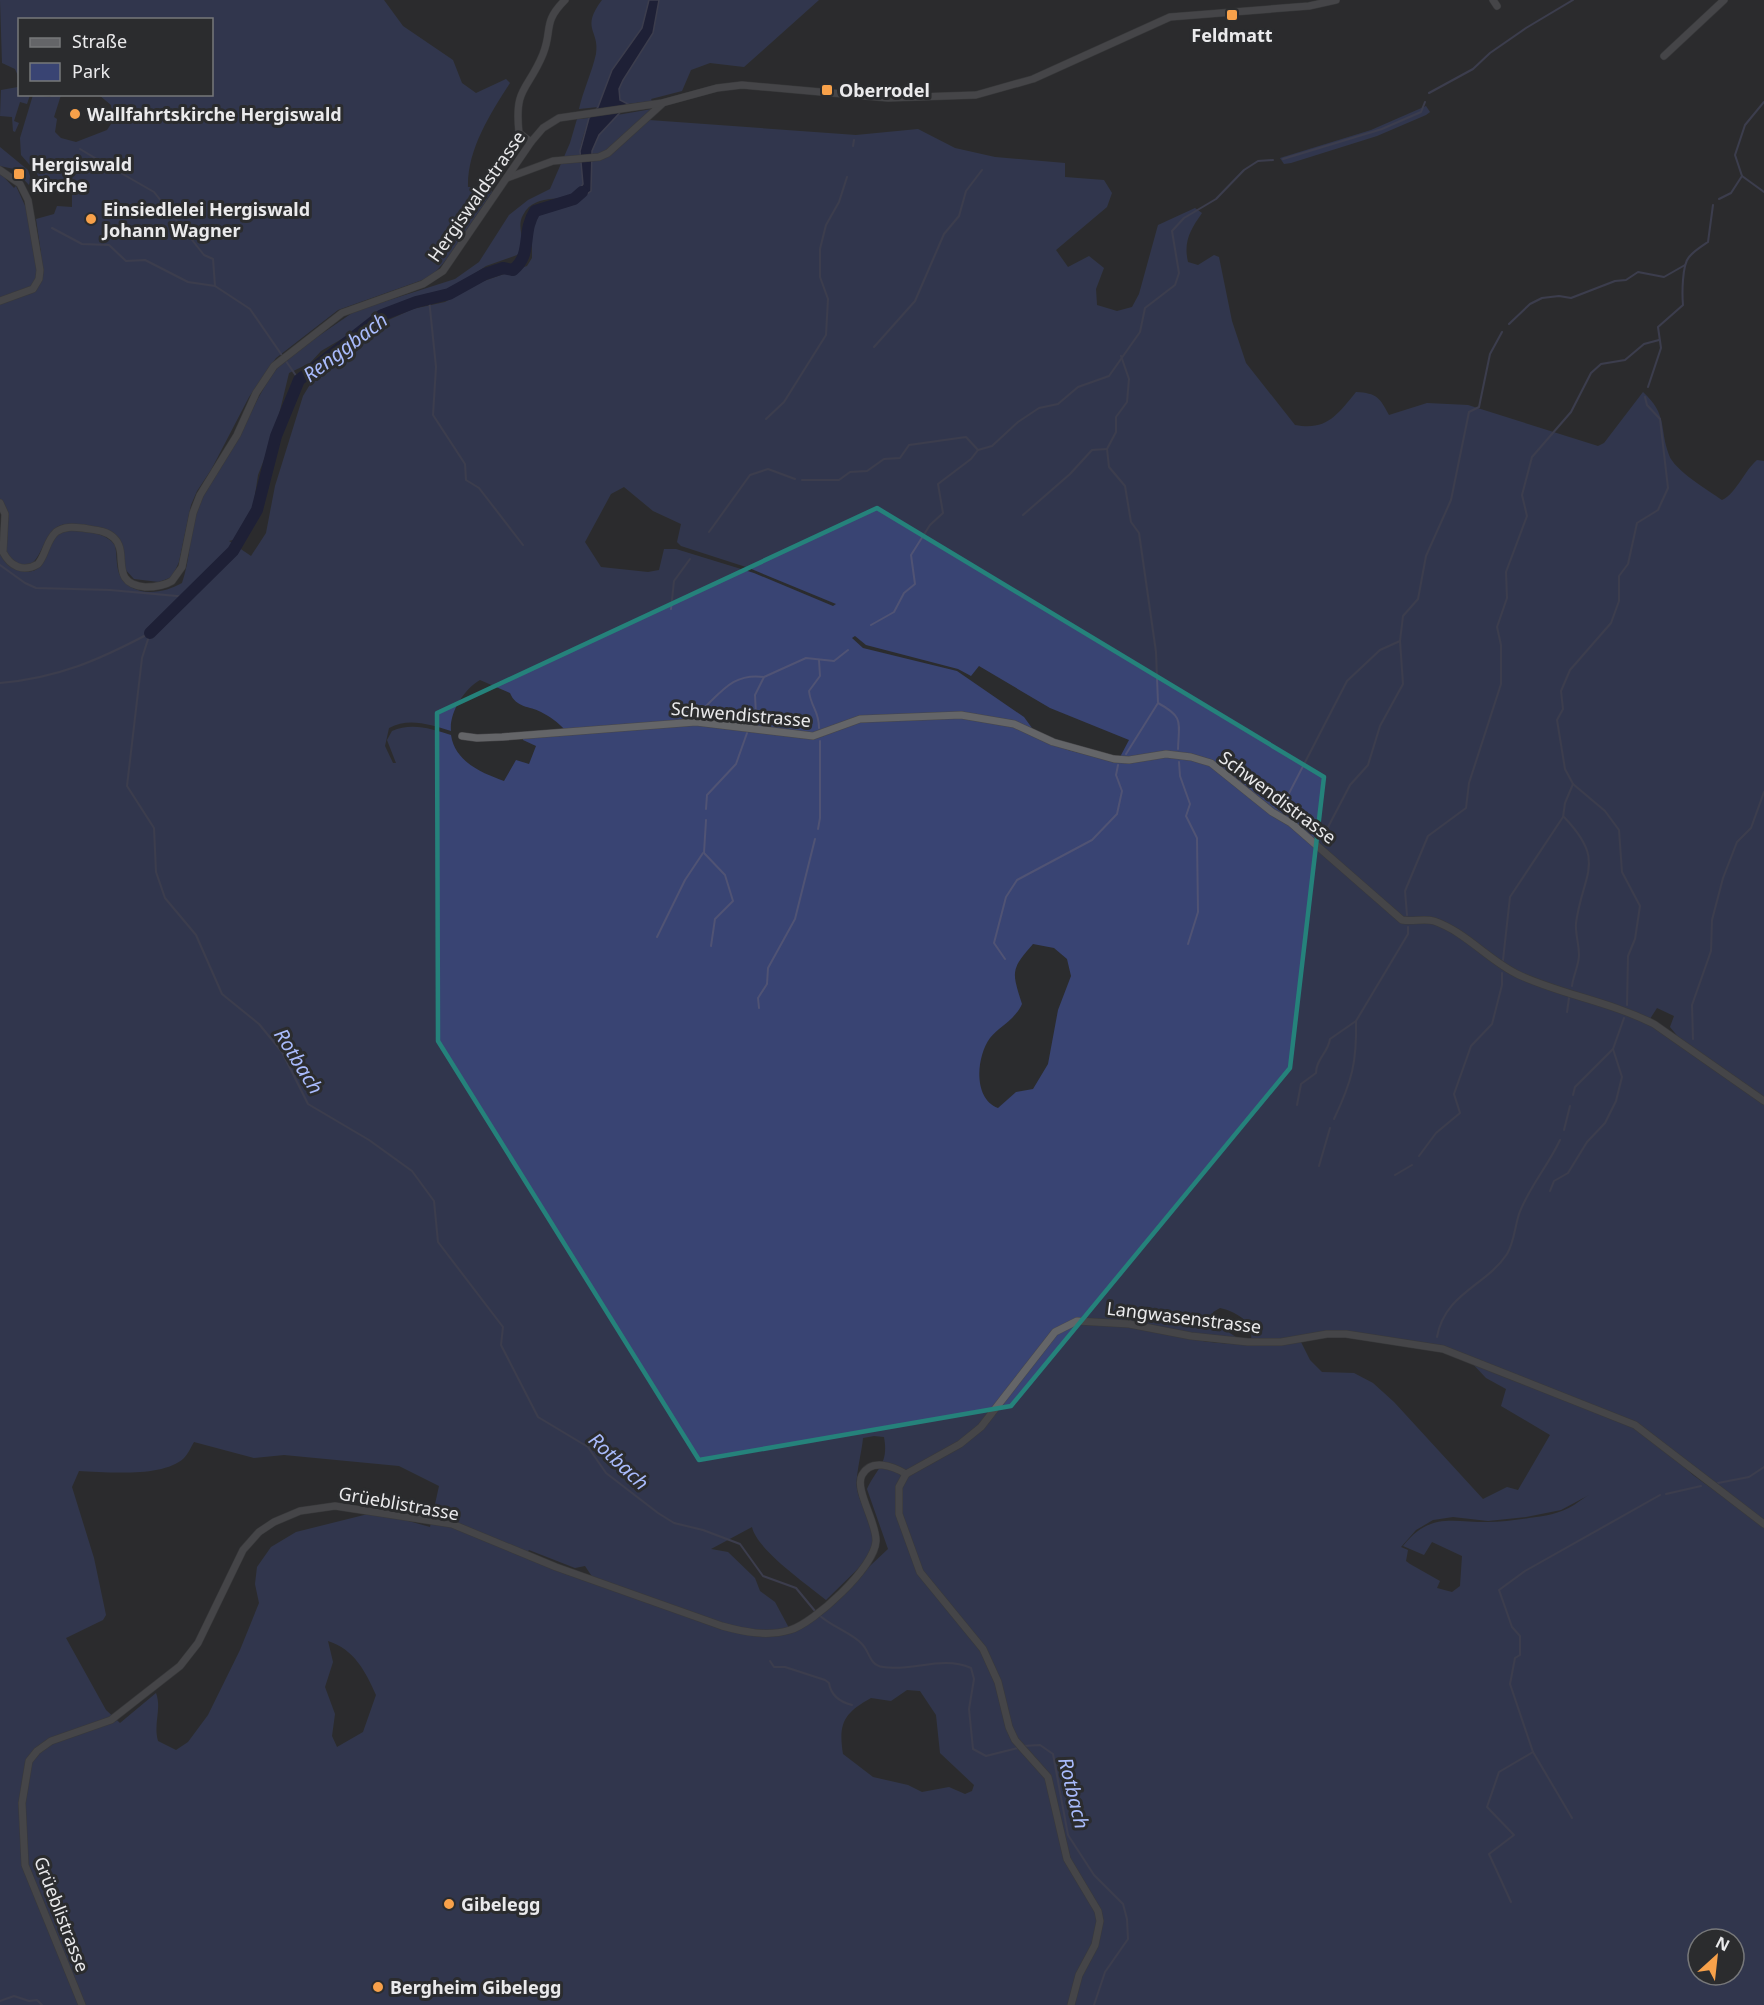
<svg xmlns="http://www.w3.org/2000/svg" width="1764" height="2005" viewBox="0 0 1764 2005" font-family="'Noto Sans',sans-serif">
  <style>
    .green { fill: #394473; fill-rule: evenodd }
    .water { fill: #0e1241; stroke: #505374; stroke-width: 1.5 }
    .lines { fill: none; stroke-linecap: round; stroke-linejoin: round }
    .stream { stroke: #505374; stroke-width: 2 }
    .river { stroke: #0e1241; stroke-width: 12 }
    .minor-casing { stroke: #47474a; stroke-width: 8 }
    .minor { stroke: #646568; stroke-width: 7 }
    .marked { fill: none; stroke: #25827b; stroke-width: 4.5; stroke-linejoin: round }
    .poi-dot { fill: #f8a14a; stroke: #2b2c2e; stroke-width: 2 }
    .labels { text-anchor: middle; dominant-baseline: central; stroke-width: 6; stroke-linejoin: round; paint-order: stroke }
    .poi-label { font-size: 18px; font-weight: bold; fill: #eaeaec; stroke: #2b2c2e; text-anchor: start }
    .street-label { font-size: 18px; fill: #eaeaec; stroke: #2b2c2e }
    .water-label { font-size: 20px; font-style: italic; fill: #a9bbfc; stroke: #2b2c2e }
  </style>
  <rect width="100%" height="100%" fill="#2b2c2e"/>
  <g class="green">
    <path d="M 0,0 L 384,0 L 403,26 L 453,60 L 462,83 L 476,93 L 506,79 L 510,83 C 490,114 467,150 468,187 L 492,187 L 492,192 L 447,259 L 431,277 L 338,310 L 276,358 L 249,397 L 211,470 L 197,491 L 191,505 L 179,562 L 172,577 L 159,582 L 134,579 L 124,568 L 117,537 C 109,530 97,528 87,526 C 78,525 68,522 59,526 C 39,535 38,592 6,553 L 8,514 L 0,499 L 0,173 L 14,188 L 16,186 L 27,210 L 36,255 L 41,253 L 36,219 L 54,214 L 57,206 L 72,207 L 72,191 L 51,190 L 43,185 L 36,172 L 21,155 L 20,138 L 33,95 L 50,97 L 52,95 L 61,95 L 54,117 L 57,119 L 55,132 L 61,138 L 76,142 L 107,130 L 113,121 L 111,105 L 99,95 L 212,94 L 212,20 L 20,20 L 20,94 L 30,95 L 27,104 L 20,102 L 14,121 L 19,123 L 15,132 L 13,131 L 12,117 L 0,116 L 1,90 L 18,87 L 19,78 L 15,69 L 2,63 Z"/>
    <path d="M 602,0 L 649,0 L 642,28 L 612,70 L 598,107 L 579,109 C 583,91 592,72 596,54 C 600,30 580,29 602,0 Z"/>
    <path d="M 659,0 L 819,0 L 744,67 L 710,63 L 691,70 L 682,91 L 651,99 L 652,101 L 628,104 L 620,100 L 619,89 L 623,80 L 653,33 Z"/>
    <path d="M 1426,106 L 1430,112 L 1426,115 L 1377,136 L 1291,163 L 1284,164 L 1280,158 L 1371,130 Z"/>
    <path d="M 652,109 L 647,113 L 649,120 L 856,135 L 918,129 L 955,148 L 995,157 L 1065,163 L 1065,177 L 1104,180 L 1112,193 L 1107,207 L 1056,250 L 1068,267 L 1089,256 L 1104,268 L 1096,289 L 1097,305 L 1117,311 L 1132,307 L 1139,294 L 1158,225 L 1195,208 L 1202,213 C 1191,229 1183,241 1188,262 L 1198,265 L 1214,255 L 1219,257 L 1232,321 L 1246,363 L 1295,425 C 1327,431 1337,415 1356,392 C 1377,393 1380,398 1389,415 L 1427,403 L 1468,405 L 1598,446 L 1604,443 L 1643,392 C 1668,415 1659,428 1669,455 C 1674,470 1709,491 1722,500 C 1736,494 1744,471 1757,460 L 1764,461 L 1764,1099 L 1684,1044 L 1670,1027 L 1674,1016 L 1657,1008 L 1648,1022 L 1764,1103 L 1764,2005 L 0,2005 L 0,551 C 2,559 7,564 14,568 C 49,583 41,547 59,534 C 72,525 106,532 115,545 C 117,554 116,565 119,573 C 131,599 163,594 182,583 C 191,558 189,531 198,506 C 205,485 222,465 233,446 C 251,416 261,385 285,359 L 355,311 L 455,279 L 479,262 L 509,215 L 528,200 L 550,189 L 570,143 L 577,119 L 589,118 C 586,129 580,142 580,154 C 580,165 588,180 580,190 C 568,206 537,189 523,215 C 515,229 529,243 517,255 L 486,266 L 445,293 L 380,311 L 345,337 L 321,351 L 310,363 L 289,373 L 275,431 L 258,475 L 252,514 L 236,539 L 229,541 L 251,556 L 266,533 L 275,486 L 303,396 L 314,378 L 384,322 L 413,309 L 445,302 L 481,282 L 527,266 L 532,258 L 532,227 L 535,217 L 539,213 L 573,205 L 591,191 L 592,151 L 599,135 L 617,115 ZM 624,487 L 653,511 L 681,524 L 677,542 L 681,546 L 749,568 L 836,604 L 833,606 L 754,573 L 676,549 L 664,549 L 659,570 L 648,572 L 601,567 L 585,542 L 611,494 ZM 855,636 L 866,645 L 958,669 L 971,676 L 979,666 L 1050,708 L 1129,740 L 1119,759 L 1112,761 L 1068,750 L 1007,724 L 966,716 L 865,720 L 813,738 L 696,723 L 523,737 L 523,740 L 536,746 L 529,764 L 516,760 L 504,781 C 482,773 455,762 451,735 C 432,729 412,722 392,731 L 387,740 L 396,763 L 393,763 L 385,746 L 389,728 C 409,717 431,725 451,731 C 449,713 464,689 480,680 L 510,693 C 516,708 530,706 541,712 C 549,716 559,723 564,729 L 686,720 L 761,728 L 768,724 L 774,729 L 813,735 L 855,719 L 960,713 L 1032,728 L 1024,717 L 957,671 L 863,648 L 852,638 ZM 1033,944 L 1054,948 L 1067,959 L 1071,976 L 1058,1010 L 1048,1064 L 1033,1089 L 1016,1092 L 998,1108 C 973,1099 976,1057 990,1038 C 1001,1025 1015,1020 1022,1004 C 1012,972 1010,970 1033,944 ZM 1220,1308 C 1237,1312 1254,1322 1251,1340 L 1282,1341 L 1338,1332 L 1434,1345 L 1456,1352 L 1632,1422 L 1655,1436 L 1739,1505 L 1736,1506 L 1693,1475 L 1655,1441 L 1637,1429 L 1470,1361 L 1486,1378 L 1506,1389 L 1501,1406 L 1550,1435 L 1518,1490 L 1507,1487 L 1483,1499 L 1394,1402 L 1373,1383 L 1354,1373 L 1322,1372 L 1310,1360 L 1301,1342 C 1265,1342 1208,1350 1175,1332 L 1239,1339 L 1216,1324 L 1213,1312 ZM 874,1436 L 884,1437 C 889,1464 877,1467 867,1489 L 888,1549 L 806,1626 C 781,1639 755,1636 728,1630 L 525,1554 L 529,1550 L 575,1568 L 585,1566 L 593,1578 C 615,1586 638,1593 660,1601 C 693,1613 755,1646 789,1628 L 775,1602 L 760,1591 L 755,1578 L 728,1552 L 711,1549 L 752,1527 C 757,1550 808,1585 826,1600 L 871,1556 C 881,1530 862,1513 857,1489 C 855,1477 862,1451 863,1438 ZM 194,1442 L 254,1458 L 284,1455 L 399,1466 L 439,1486 L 430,1527 L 376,1512 L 296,1532 L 271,1547 L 257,1567 L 255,1584 L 259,1603 L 240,1650 L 208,1715 L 188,1742 L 176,1750 L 158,1741 C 153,1724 162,1709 156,1693 L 120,1723 L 106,1710 L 66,1638 L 103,1620 L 106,1615 L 94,1558 L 72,1487 L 79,1471 C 106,1472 163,1478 184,1458 C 188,1454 191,1447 194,1442 ZM 1589,1495 C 1583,1498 1579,1502 1574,1505 C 1560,1514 1544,1516 1529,1518 C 1516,1520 1501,1522 1487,1522 C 1451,1522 1430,1512 1403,1546 L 1424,1555 L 1432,1542 L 1462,1556 L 1460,1586 L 1452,1592 L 1437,1588 L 1440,1581 L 1410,1564 L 1406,1561 L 1408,1550 L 1401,1547 L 1416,1530 L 1433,1520 L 1453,1517 L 1488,1521 L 1526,1517 L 1561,1510 ZM 328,1641 C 354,1649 366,1672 376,1695 L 363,1732 L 337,1747 L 332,1736 L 335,1714 L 325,1687 L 333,1662 ZM 907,1690 L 920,1691 L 936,1715 L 940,1753 L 974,1785 L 972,1791 L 965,1794 L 949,1787 L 922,1792 L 908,1785 L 873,1777 L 843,1754 C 838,1723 844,1713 871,1698 L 891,1701 ZM 1698,1939 L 1734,1939 L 1734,1975 L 1698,1975 Z"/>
    <path d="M 0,147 L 28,170 L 31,179 L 29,185 L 14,169 L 0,166 Z"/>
  </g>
  <path class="water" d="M 649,0 L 659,0 L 653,33 L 623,80 L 619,89 L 620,100 L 628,104 L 599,135 L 592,151 L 591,191 L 573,205 L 568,197 L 576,194 L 583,184 L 580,151 L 589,118 L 598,107 L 612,70 L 642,28 Z"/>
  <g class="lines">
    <g class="stream">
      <path d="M 1429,93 L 1473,69 L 1490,53 L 1526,28 L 1573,0"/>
      <path d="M 853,146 L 854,140"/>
      <path d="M 80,149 L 100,161"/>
      <path d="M 1283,159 L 1382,129 L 1421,112 L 1425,102"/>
      <path d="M 107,165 L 154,192 L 204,255 L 213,259 L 215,286 L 250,309 L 299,380"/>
      <path d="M 1742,176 L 1735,155 L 1745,125 L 1764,102"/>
      <path d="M 1742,176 L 1764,192"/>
      <path d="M 1719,199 L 1731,193 L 1742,176"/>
      <path d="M 52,228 L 82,244 L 109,245 L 126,261 L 145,260 L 188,282 L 215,286"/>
      <path d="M 429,299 L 436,367 L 433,415 L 465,464 L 466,480 L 479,488 L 523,545"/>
      <path d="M 1509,324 L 1530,304 L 1542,298 L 1559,296 L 1571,298 L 1615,281 L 1626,280 L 1638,272 L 1664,277 L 1685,265"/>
      <path d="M 874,347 L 915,301 L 944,234 L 959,216 L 966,191 L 982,170"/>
      <path d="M 1121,356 L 1129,379 L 1127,402 L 1116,417 L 1116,432 L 1107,449 L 1109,467 L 1125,486 L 1131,522 L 1139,533 L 1156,652 L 1158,703 L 1126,754"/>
      <path d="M 1648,387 L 1661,348 L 1658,327 L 1683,305 C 1682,294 1682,265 1689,257 C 1694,251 1702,246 1708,242 L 1713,205"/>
      <path d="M 766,419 L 784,402 L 826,335 L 828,299 L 820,277 L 820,249 L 826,225 L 839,202 L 847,177"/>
      <path d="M 802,480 L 839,480 L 850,472 L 867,471 L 884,459 L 900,458 L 909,445 L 966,437 L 978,450"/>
      <path d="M 1023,515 L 1070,474 L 1092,450 L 1107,449"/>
      <path d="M 709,532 L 750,475 L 768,469 L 795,479"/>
      <path d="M 0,565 L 25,583 L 36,588 L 110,590 L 188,597"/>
      <path d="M 671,609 L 674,581 L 690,559"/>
      <path d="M 871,625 L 894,612 L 904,593 L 915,584 L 911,555 L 930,525 L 943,513 L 938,484 L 971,459 L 978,450 L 992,446 L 1018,422 L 1039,408 L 1058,404 L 1078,387 L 1109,376 L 1140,332 L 1145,308 L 1175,285 L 1179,273 L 1172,231 L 1184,218 L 1216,199 L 1244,170 L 1258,161 L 1273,160"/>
      <path d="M 150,633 L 142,658 L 127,786 L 154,828 L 156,872 L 165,898 L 196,935 L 222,994 L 259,1024 L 282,1052 L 308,1104 L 369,1140 L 412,1171 L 434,1201 L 438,1242 L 503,1327 L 501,1345 L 538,1417 L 588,1447 L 606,1473 L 658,1513 L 674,1523 L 703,1530 L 740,1544 L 763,1576 L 796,1588 L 815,1611"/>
      <path d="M 819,660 L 820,676 L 809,691 C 811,708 819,710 819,728"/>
      <path d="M 0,683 C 58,678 99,660 150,633"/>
      <path d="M 1158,703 C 1184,717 1179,722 1178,749"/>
      <path d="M 686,714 L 690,709 L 702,710 C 723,690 734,673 764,677"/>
      <path d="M 753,722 L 756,715 L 755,695 L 764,677 L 806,658 L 834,661 L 848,650"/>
      <path d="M 1179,762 L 1180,776 L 1190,804 L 1186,816 L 1197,838 L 1198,912 L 1188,944"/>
      <path d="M 1284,803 L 1347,681 L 1380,650 L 1400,641"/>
      <path d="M 706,809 L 707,795 L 736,764 L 747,733"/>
      <path d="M 1564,817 C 1607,862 1583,872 1576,923 C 1575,933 1579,944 1579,955 C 1579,965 1573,976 1572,986"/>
      <path d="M 706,820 L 704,853 L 725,875 L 733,901 L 715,919 L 711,946"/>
      <path d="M 818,829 L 820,818 L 820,741"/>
      <path d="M 1327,829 L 1350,785 L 1368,765 L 1380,726 L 1403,684 L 1400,641 L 1403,616 L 1418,599 L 1426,556 L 1451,500 L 1469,412 L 1479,407 L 1490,354 L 1502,332"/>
      <path d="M 1407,915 L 1405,891 L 1428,836 L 1466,808 L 1469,783 L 1501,684 L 1501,645 L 1497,627 L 1507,598 L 1506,572 L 1527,516 L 1522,495 L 1532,457 L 1571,412 L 1591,373 L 1601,364 L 1625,360 L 1644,344 L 1659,340"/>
      <path d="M 657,937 L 685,880 L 703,853"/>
      <path d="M 1005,959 L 994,943 L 1006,897 L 1017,880 L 1092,840 L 1117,814 L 1122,791 L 1116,775 L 1118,765"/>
      <path d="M 1503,960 L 1510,897 L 1563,817 L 1565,803 L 1573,784"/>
      <path d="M 1627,1005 L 1628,956 L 1635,939 L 1640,906 L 1622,872 L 1619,830 L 1605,811 L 1573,784 L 1565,769 L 1557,720 L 1563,709 L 1561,691 L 1570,670 L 1611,623 L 1619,601 L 1619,576 L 1628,564 L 1637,523 L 1658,510 L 1668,488 L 1660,419 L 1647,405 L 1645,397"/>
      <path d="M 759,1008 L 758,998 L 767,984 L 768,968 L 795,919 L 815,839"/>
      <path d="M 1567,1012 L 1569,998"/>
      <path d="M 1693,1039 L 1692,1005 L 1711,951 L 1712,920 L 1723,878 L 1737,842 L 1751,828 L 1764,792"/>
      <path d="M 1573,1095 L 1575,1087 L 1613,1049 L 1624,1018"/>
      <path d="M 1297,1105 L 1301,1084 L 1316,1073 C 1316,1059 1328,1053 1330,1039 L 1356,1021 L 1408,934 L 1408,927"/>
      <path d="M 1334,1119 C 1352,1081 1357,1062 1356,1021"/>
      <path d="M 1564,1130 L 1570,1106"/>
      <path d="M 1419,1156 L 1436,1133 L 1460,1113 L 1454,1094 L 1471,1046 L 1492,1024 L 1502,985 L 1502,973"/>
      <path d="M 1319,1166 L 1330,1128"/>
      <path d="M 1395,1175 L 1412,1165"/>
      <path d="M 1550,1191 L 1554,1181 L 1568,1173 L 1587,1142 L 1605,1123 L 1616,1101 L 1622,1077 L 1613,1049"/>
      <path d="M 1437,1337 C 1445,1293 1486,1286 1507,1254 C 1514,1243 1515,1226 1519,1214 C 1529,1187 1548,1166 1560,1140"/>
      <path d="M 1718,1483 L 1749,1477 L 1764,1467"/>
      <path d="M 1666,1494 L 1701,1486"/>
      <path d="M 819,1615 C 832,1627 852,1633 862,1644 C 870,1652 869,1665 883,1667 C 912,1672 942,1655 971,1668 L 974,1679 L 969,1709 L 973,1749 L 986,1756 L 1018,1748"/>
      <path d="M 770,1661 L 774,1667 L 785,1667 L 825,1680 L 829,1683 C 831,1696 840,1702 852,1705"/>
      <path d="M 1023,1746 L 1040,1745 L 1053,1754 L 1068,1835 L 1094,1875 L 1123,1904 L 1127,1919 L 1128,1939 L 1105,1972 L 1094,2005"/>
      <path d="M 1572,1818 L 1533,1752 L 1510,1684 L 1515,1658 L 1520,1655 L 1520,1636 L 1512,1627 L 1499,1590 L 1525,1571 L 1660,1495"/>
      <path d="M 1511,1902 L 1489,1854 L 1514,1835 L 1487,1807 L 1499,1772 L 1533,1752"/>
      <path d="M 0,2001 L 14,1996 L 29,2001 L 37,2000 L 42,2005"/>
    </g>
    <path class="river" d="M 150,633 L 233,551 L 257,510 L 276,436 L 299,380 L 382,315 L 416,302 L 449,294 L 485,274 L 503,268 L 513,270 C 533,254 521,233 535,211 L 574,199 L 582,192"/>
    <g class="minor-casing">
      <g id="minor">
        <path d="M 1493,0 L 1497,6"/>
        <path d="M 1664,56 L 1724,0"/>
        <path d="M 531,142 L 519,133 C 514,86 528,91 543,54 C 553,29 542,23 565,0"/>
        <path d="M 0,170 L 20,184 L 28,200 L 40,270 L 39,279 L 33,289 L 0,301"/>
        <path d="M 507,178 L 553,161 L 599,157 L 608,153 L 662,104"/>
        <path d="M 0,503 L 5,514 L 3,552 C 10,566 23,573 38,564 C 46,555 46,541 56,532 C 64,526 73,527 83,528 C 93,530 106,530 114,538 C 130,553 108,583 145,587 C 155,587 164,586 172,581 L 182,567 L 193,513 L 200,495 L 237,435 L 256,393 L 274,366 L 342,313 L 423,284 L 443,271 L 531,142 L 543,128 L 559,118 L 662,103 L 717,88 L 742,85 L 888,98 L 976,95 L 1033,79 L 1170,17 L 1309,6 L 1336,0"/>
        <path d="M 462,736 L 477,738 L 502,737 L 696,722 L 813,736 L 860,719 L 961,715 L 1014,724 L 1053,742 L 1114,759 L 1129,760 L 1166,754 L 1191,757 L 1211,763 L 1272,812 L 1291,823 L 1402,920 C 1413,922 1424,918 1434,921 C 1466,932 1489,961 1519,975 C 1563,995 1611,1002 1654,1024 L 1764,1101"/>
        <path d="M 82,2005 L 25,1865 L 22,1803 L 29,1761 L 37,1751 L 51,1741 L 111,1720 L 180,1666 L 198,1643 L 243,1550 L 259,1532 L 274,1522 L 300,1511 L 335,1506 L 452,1524 L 556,1567 L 722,1626 C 744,1632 767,1637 790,1630 C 814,1623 875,1567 876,1541 C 877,1523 854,1489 862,1475 C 871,1458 893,1466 906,1474"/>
        <path d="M 1071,2005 L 1079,1975 L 1095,1945 L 1100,1921 L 1098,1911 L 1067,1859 L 1048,1777 L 1015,1740 L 1009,1727 L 998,1682 L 983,1649 L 920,1572 L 899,1514 L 899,1487 L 906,1474 L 960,1444 L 981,1427 L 1055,1332 L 1077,1321 L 1129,1324 L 1191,1336 L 1248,1342 L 1281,1342 L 1327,1334 L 1346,1334 L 1443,1349 L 1635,1425 L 1764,1524"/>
      </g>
    </g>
    <use href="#minor" class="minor"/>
  </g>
  <path d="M0 0H1764V2005H0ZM 877,508 L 1324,777 L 1290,1068 L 1011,1406 L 699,1460 L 438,1041 L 437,713 Z" fill="#2b2c2e" fill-opacity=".55" fill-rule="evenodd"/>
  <path class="marked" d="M 877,508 L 1324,777 L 1290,1068 L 1011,1406 L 699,1460 L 438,1041 L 437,713 Z"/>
  <g class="poi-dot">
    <rect x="1226" y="9" width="12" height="12" rx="3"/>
    <rect x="821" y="84" width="12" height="12" rx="3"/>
    <circle cx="75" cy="114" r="6"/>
    <rect x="13" y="168" width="12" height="12" rx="3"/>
    <circle cx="91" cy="219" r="6"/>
    <circle cx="449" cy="1904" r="6"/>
    <circle cx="378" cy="1987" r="6"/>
  </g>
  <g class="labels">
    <g class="poi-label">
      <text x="1232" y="35" text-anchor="middle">Feldmatt</text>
      <text x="839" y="90">Oberrodel</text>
      <text x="87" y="114">Wallfahrtskirche Hergiswald</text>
      <text x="31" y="164">Hergiswald<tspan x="31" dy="21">Kirche</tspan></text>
      <text x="103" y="209">Einsiedlelei Hergiswald<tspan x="103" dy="21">Johann Wagner</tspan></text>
      <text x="461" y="1904">Gibelegg</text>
      <text x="390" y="1987">Bergheim Gibelegg</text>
    </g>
    <g class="street-label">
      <text transform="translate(476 196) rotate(-55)">Hergiswaldstrasse</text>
      <text transform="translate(741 714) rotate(5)">Schwendistrasse</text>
      <text transform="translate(1278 797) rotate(37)">Schwendistrasse</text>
      <text transform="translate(1184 1317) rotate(7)">Langwasenstrasse</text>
      <text transform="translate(399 1503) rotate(10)">Grüeblistrasse</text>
      <text transform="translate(62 1914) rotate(69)">Grüeblistrasse</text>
    </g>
    <g class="water-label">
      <text transform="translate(345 347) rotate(-37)">Renggbach</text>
      <text transform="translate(299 1061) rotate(58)">Rotbach</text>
      <text transform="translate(619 1461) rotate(43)">Rotbach</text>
      <text transform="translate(1074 1793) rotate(76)">Rotbach</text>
    </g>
  </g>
  <rect x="18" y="18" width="195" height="78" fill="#2b2c2e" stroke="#77787a" stroke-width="1.5"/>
  <rect x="30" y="38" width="30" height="9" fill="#646568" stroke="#77787a" stroke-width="1.5"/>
  <text x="72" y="48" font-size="18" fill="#eaeaec">Straße</text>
  <rect x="30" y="63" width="30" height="18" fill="#394473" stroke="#77787a" stroke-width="1.5"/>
  <text x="72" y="78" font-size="18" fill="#eaeaec">Park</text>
  <g transform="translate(1716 1957) rotate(27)"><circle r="28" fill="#2b2c2e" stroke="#77787a" stroke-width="1.5"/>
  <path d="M0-4.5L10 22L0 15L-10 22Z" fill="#f8a14a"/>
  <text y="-9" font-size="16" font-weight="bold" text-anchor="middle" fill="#eaeaec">N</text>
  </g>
</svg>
